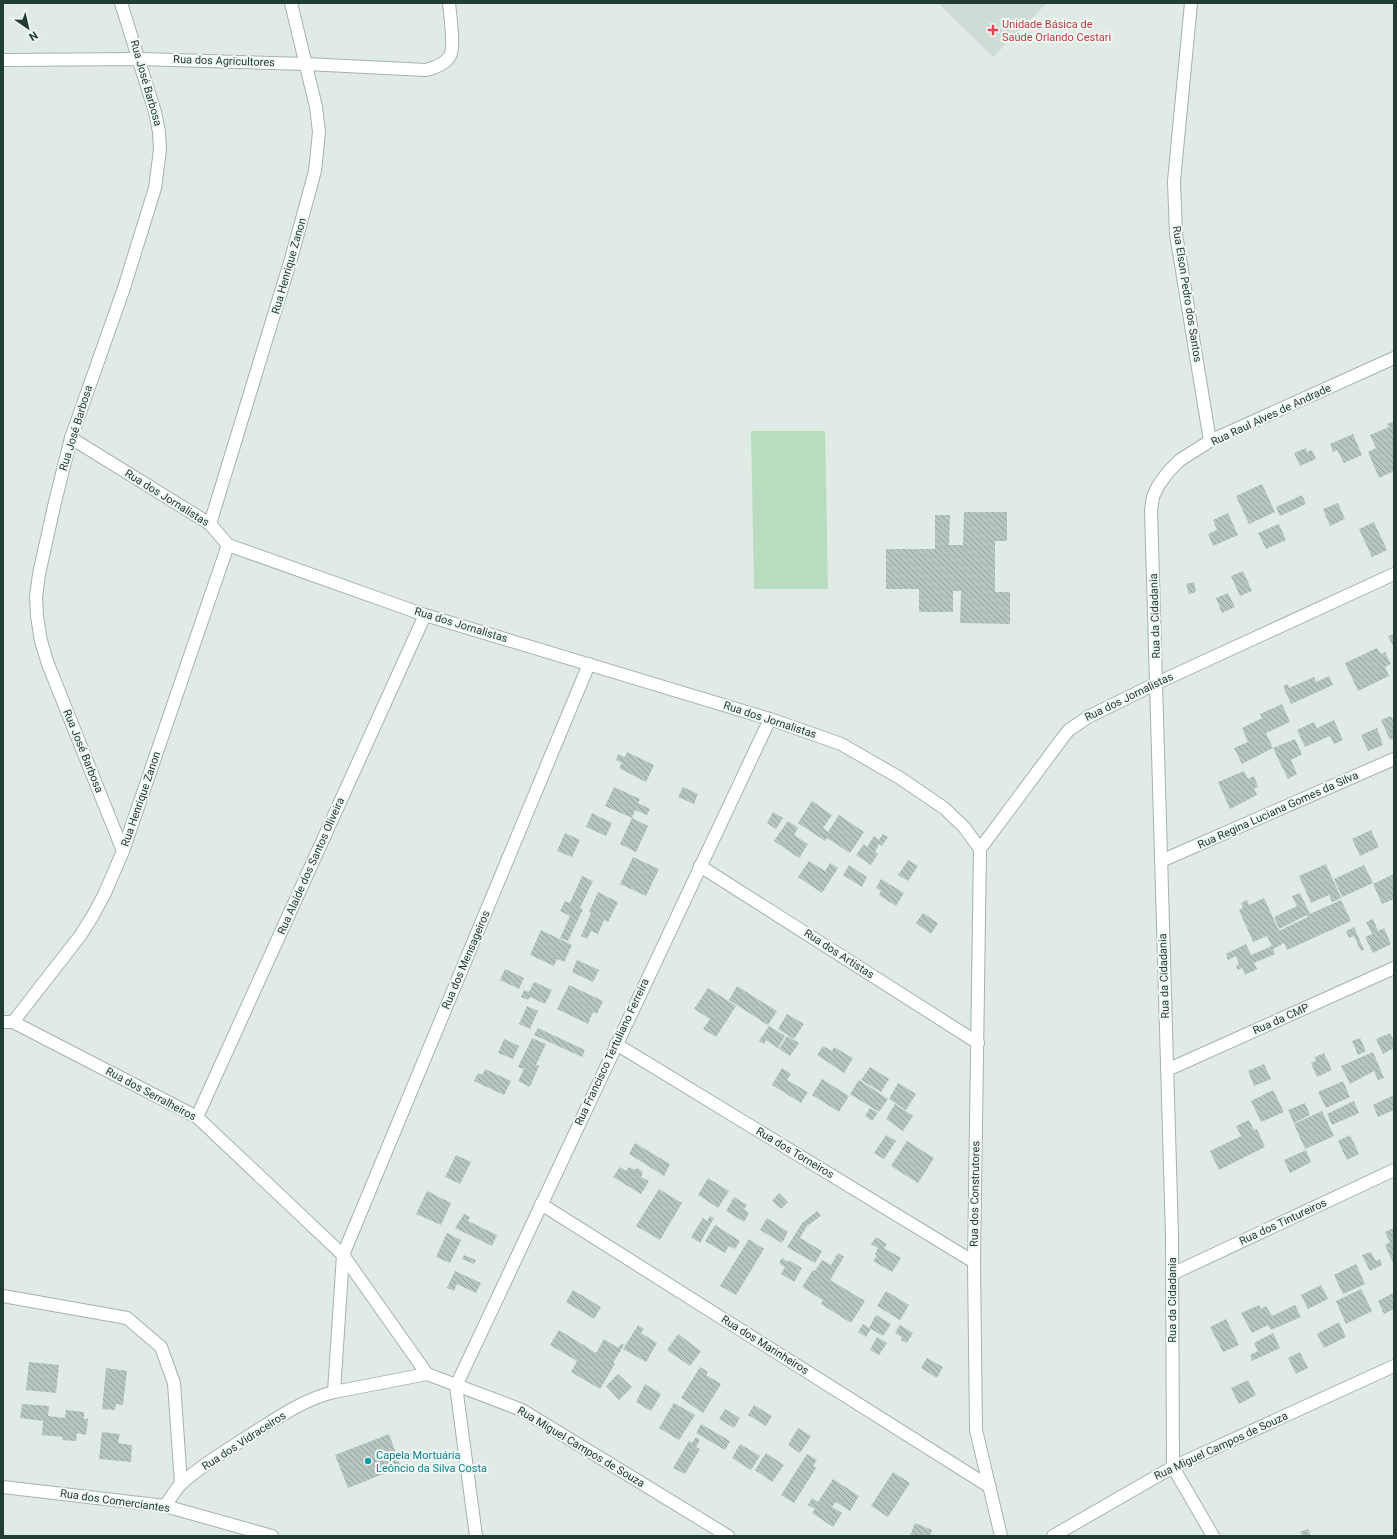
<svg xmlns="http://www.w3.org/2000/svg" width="1397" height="1539" viewBox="0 0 1397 1539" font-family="Roboto,sans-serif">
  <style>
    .built { fill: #cfdbd5 }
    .grass { fill: #b9dcc1 }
    .building { fill: url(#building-back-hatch) }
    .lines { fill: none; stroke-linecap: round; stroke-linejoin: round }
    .minor-casing { stroke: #a4b3ad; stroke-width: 14 }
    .minor { stroke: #fff; stroke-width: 12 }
    .health-dot { fill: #e0444e; stroke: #f1f8f4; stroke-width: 1.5 }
    .culture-dot { fill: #0f9aa8; stroke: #f1f8f4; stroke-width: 1.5 }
    .labels { text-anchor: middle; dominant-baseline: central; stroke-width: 4; stroke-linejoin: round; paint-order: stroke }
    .health-label { font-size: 11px; fill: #be3a42; stroke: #f1f8f4; text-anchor: start }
    .street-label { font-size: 11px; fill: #213c33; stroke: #f1f8f4 }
    .culture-label { font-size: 11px; fill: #0d838f; stroke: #f1f8f4; text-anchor: start }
  </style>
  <defs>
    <pattern id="building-back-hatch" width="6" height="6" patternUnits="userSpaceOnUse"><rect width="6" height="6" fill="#b6c6bf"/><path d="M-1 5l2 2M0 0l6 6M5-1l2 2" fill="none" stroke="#94a29c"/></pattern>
  </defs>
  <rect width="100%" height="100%" fill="#e1ebe6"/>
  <path class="built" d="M 938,3 L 1047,3 L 993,57 Z"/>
  <path class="grass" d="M 751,431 L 825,431 L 828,589 L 754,589 Z"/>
  <g class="building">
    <path d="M 1394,421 L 1394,471 L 1379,478 L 1368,452 L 1376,448 L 1370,435 L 1389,427 L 1387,424 Z"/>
    <path d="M 1353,434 L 1362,455 L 1344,463 L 1337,450 L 1333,452 L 1330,444 Z"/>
    <path d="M 1306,448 L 1307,452 L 1312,450 L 1316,459 L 1300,466 L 1294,453 Z"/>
    <path d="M 1262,484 L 1275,512 L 1249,524 L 1236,496 Z"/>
    <path d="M 1302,495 L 1306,504 L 1280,516 L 1276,507 Z"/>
    <path d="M 1338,503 L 1345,519 L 1330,526 L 1323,509 Z"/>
    <path d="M 964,512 L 1007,512 L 1007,541 L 995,541 L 995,592 L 1010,592 L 1010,624 L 960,623 L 961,591 L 953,591 L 953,612 L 919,612 L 919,589 L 886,589 L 886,549 L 935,549 L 935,515 L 950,515 L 949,545 L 963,545 Z"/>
    <path d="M 1228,513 L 1238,535 L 1213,546 L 1208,534 L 1217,530 L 1213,520 Z"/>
    <path d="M 1374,522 L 1387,550 L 1372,557 L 1359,529 Z"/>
    <path d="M 1279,524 L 1286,540 L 1266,549 L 1258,533 Z"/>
    <path d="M 1243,571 L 1252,591 L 1240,596 L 1231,576 Z"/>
    <path d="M 1194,582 L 1196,592 L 1189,594 L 1186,584 Z"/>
    <path d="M 1228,593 L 1235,607 L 1222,613 L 1216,598 Z"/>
    <path d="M 1394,634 L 1394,648 L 1388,636 Z"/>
    <path d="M 1377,648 L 1381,654 L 1385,652 L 1391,664 L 1385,667 L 1389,676 L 1358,691 L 1345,663 Z"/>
    <path d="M 1329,676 L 1333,685 L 1291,704 L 1283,686 L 1288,684 L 1289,688 L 1314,677 L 1316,682 Z"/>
    <path d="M 1282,704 L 1290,722 L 1266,733 L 1273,748 L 1242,764 L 1234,748 L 1248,742 L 1242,728 L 1262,718 L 1260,714 Z"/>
    <path d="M 1391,716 L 1394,721 L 1394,738 L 1390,740 L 1381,720 Z"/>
    <path d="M 1334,720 L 1343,740 L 1334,744 L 1330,736 L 1305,747 L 1297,730 L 1314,722 L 1317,728 Z"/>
    <path d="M 1377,728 L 1383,745 L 1368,751 L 1361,735 Z"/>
    <path d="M 1295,739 L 1302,754 L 1291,760 L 1297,774 L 1288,779 L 1273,748 Z"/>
    <path d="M 627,752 L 654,765 L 646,782 L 619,768 L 622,763 L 616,760 L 618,754 L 625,757 Z"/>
    <path d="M 1244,771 L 1248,779 L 1254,776 L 1258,787 L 1254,788 L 1257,795 L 1230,809 L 1218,782 Z"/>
    <path d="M 614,787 L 640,799 L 638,803 L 650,809 L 647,815 L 635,810 L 632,818 L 605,806 Z"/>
    <path d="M 683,787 L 698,794 L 694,804 L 678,797 Z"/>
    <path d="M 812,801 L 832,815 L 823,828 L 828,832 L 839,815 L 864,832 L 850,853 L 827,838 L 825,841 L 798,823 Z"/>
    <path d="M 773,812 L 783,818 L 776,829 L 767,823 Z"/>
    <path d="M 592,813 L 612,823 L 606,836 L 586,827 Z"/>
    <path d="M 632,818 L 648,826 L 636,852 L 620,844 Z"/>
    <path d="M 788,821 L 798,828 L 794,835 L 808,844 L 799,858 L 774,841 Z"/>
    <path d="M 1371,830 L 1379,847 L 1360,856 L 1352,839 Z"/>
    <path d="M 565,833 L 580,840 L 572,857 L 557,851 Z"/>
    <path d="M 883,834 L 888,837 L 882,846 L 879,844 L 875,852 L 878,854 L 871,865 L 856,855 L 864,844 L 867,847 L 874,836 L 879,840 Z"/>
    <path d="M 633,857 L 659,869 L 646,896 L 620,884 Z"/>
    <path d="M 908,860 L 918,866 L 908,881 L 898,875 Z"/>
    <path d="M 809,861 L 825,871 L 830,863 L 838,868 L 822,893 L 798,877 Z"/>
    <path d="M 1326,864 L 1341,898 L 1332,902 L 1329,895 L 1311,903 L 1299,876 Z"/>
    <path d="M 849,865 L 867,877 L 862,887 L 843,875 Z"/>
    <path d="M 1364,865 L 1373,883 L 1342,897 L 1334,879 Z"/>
    <path d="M 1394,874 L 1394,899 L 1382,904 L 1373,884 Z"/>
    <path d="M 582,876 L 593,881 L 580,908 L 583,909 L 568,941 L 560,938 L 570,916 L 560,911 L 565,901 L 570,903 Z"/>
    <path d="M 881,879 L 904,893 L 896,906 L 879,895 L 881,891 L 876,888 Z"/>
    <path d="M 598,892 L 618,902 L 608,922 L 604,920 L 598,934 L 591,931 L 587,939 L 581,936 L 591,913 L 589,912 Z"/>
    <path d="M 1300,893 L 1310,914 L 1341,900 L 1351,921 L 1287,950 L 1284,943 L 1273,949 L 1275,954 L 1254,963 L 1257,969 L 1245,975 L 1242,968 L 1238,970 L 1236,966 L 1239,964 L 1236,956 L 1228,960 L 1226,954 L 1246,944 L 1251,955 L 1272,946 L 1267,936 L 1253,942 L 1239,910 L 1243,908 L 1241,903 L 1247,900 L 1249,905 L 1264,898 L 1279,931 L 1308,917 L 1307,915 L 1279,929 L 1274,917 L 1297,906 L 1292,896 Z"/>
    <path d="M 923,913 L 938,923 L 931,934 L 916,923 Z"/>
    <path d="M 1373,919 L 1378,931 L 1384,928 L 1391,944 L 1373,953 L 1365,937 L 1372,934 L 1366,922 Z"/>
    <path d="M 1354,927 L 1364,950 L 1361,951 L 1354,936 L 1349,938 L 1346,931 Z"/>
    <path d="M 541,930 L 572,945 L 564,962 L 557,959 L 554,966 L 530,955 Z"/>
    <path d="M 577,960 L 599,970 L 593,982 L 572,972 Z"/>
    <path d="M 505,969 L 524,978 L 519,989 L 500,980 Z"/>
    <path d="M 534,982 L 552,990 L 545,1004 L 530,997 L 528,1000 L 521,997 L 524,990 L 529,992 Z"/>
    <path d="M 569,985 L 603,1001 L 597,1014 L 593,1012 L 588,1024 L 557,1009 Z"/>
    <path d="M 737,986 L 777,1011 L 768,1025 L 729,1000 Z"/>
    <path d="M 708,988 L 736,1006 L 716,1037 L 703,1029 L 710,1019 L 694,1009 Z"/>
    <path d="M 527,1006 L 538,1011 L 530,1029 L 519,1024 Z"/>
    <path d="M 787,1014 L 804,1024 L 794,1039 L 778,1029 Z"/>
    <path d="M 769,1026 L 785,1036 L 778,1048 L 766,1040 L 764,1044 L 759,1041 Z"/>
    <path d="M 538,1028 L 585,1050 L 582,1057 L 534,1035 Z"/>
    <path d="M 1390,1033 L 1394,1041 L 1394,1048 L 1383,1054 L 1376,1039 Z"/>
    <path d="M 787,1036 L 799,1043 L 790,1056 L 779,1049 Z"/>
    <path d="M 532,1038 L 546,1044 L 536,1065 L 539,1066 L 530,1087 L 518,1081 L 524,1069 L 518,1067 Z"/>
    <path d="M 1360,1038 L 1366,1051 L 1358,1055 L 1352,1041 Z"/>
    <path d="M 504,1039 L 519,1046 L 513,1059 L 498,1053 Z"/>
    <path d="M 823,1046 L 832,1051 L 834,1047 L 853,1058 L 844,1073 L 817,1055 Z"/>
    <path d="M 1373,1052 L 1384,1078 L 1378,1080 L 1374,1071 L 1350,1084 L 1341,1066 Z"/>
    <path d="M 1324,1053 L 1332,1070 L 1317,1077 L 1311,1063 L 1316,1061 L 1315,1057 Z"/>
    <path d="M 1264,1064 L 1271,1079 L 1254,1086 L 1248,1071 Z"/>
    <path d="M 870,1067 L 889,1079 L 881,1092 L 861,1080 Z"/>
    <path d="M 782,1068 L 791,1074 L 787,1080 L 808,1092 L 801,1103 L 772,1085 Z"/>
    <path d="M 485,1069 L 511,1081 L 504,1095 L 474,1081 L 478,1073 L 482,1075 Z"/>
    <path d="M 822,1079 L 849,1096 L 839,1112 L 812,1095 Z"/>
    <path d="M 859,1080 L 888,1099 L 879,1112 L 850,1094 Z"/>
    <path d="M 1343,1081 L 1350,1097 L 1326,1108 L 1318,1092 Z"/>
    <path d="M 898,1083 L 916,1094 L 906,1110 L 889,1099 Z"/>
    <path d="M 1273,1090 L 1284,1112 L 1261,1122 L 1251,1101 Z"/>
    <path d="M 1394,1095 L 1394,1110 L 1378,1117 L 1373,1105 Z"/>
    <path d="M 1354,1101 L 1359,1113 L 1332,1125 L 1327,1114 Z"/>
    <path d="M 1305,1103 L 1310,1115 L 1294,1123 L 1288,1110 Z"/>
    <path d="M 895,1104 L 913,1116 L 903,1131 L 886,1119 Z"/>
    <path d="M 870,1108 L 878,1113 L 872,1121 L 865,1116 Z"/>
    <path d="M 1322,1111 L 1334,1136 L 1305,1149 L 1294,1124 Z"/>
    <path d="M 1249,1120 L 1254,1130 L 1257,1129 L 1265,1147 L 1219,1170 L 1210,1151 L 1241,1136 L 1236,1126 Z"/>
    <path d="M 886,1135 L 896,1141 L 884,1159 L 874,1153 Z"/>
    <path d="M 1350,1135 L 1359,1154 L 1347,1160 L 1338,1141 Z"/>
    <path d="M 907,1141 L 934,1158 L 918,1183 L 891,1166 Z"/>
    <path d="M 635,1143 L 670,1164 L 664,1176 L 629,1154 Z"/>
    <path d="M 1306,1150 L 1311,1162 L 1290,1173 L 1284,1160 Z"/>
    <path d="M 456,1155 L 471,1162 L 460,1184 L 445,1177 Z"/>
    <path d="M 620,1167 L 626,1171 L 629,1167 L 635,1170 L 637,1168 L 643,1172 L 641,1177 L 649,1181 L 641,1194 L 613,1177 Z"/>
    <path d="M 708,1178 L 729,1191 L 718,1208 L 698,1195 Z"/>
    <path d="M 659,1189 L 682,1203 L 660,1240 L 636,1226 Z"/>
    <path d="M 427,1191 L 451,1203 L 441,1225 L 416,1214 Z"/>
    <path d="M 779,1193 L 788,1202 L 781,1209 L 772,1201 Z"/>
    <path d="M 734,1197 L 747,1205 L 744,1209 L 749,1213 L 744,1222 L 726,1211 Z"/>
    <path d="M 817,1211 L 821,1216 L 807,1226 L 800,1238 L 822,1251 L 815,1263 L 787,1247 L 802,1223 Z"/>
    <path d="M 464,1214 L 470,1217 L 468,1221 L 497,1235 L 492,1246 L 455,1228 Z"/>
    <path d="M 710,1216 L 714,1218 L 700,1243 L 691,1237 L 703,1218 L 707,1221 Z"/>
    <path d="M 767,1218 L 788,1232 L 782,1243 L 760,1230 Z"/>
    <path d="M 715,1225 L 740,1241 L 735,1249 L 729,1246 L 725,1253 L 705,1241 Z"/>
    <path d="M 1394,1228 L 1394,1265 L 1385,1245 L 1390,1242 L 1385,1232 Z"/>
    <path d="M 447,1233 L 461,1240 L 450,1263 L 436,1257 Z"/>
    <path d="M 876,1237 L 887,1244 L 884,1248 L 901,1258 L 892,1272 L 873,1261 L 877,1256 L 875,1254 L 878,1248 L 871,1244 Z"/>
    <path d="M 749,1239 L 764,1249 L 736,1295 L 720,1286 Z"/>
    <path d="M 1371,1252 L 1376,1261 L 1380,1259 L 1382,1265 L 1370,1271 L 1362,1255 Z"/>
    <path d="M 838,1253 L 844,1257 L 830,1280 L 865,1301 L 851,1323 L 821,1304 L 823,1300 L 802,1287 L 813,1270 L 815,1271 L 822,1260 L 831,1265 Z"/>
    <path d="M 464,1255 L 476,1260 L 474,1264 L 462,1259 Z"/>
    <path d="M 782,1258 L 788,1262 L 789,1260 L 802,1268 L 794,1282 L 781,1274 L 785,1267 L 779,1263 Z"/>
    <path d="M 1356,1264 L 1365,1284 L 1343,1294 L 1334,1275 Z"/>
    <path d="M 455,1271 L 481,1283 L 476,1293 L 457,1284 L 454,1291 L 447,1288 Z"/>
    <path d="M 1321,1285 L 1328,1299 L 1308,1309 L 1301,1295 Z"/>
    <path d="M 1361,1289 L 1372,1311 L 1346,1324 L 1336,1301 Z"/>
    <path d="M 573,1290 L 601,1307 L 594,1319 L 566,1302 Z"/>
    <path d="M 886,1291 L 909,1305 L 900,1320 L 877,1306 Z"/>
    <path d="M 1393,1293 L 1394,1309 L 1384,1314 L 1378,1301 Z"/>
    <path d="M 1259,1305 L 1261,1309 L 1266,1306 L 1272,1316 L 1295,1305 L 1301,1317 L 1271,1330 L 1268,1325 L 1252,1333 L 1241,1313 Z"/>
    <path d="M 876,1315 L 891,1324 L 883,1336 L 871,1329 L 866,1337 L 858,1332 L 863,1324 L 869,1328 Z"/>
    <path d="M 1226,1319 L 1239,1345 L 1223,1352 L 1210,1327 Z"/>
    <path d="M 1339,1322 L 1346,1337 L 1324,1348 L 1317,1334 Z"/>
    <path d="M 638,1325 L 644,1329 L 641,1333 L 657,1343 L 646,1362 L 623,1349 Z"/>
    <path d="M 900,1325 L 913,1333 L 907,1343 L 901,1340 L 902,1337 L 895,1333 Z"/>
    <path d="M 559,1330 L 596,1353 L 604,1339 L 618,1348 L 622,1343 L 624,1345 L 613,1363 L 615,1364 L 600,1389 L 571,1372 L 577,1361 L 550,1345 Z"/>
    <path d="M 1273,1333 L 1280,1348 L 1252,1361 L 1250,1355 L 1258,1351 L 1254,1343 Z"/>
    <path d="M 678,1334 L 701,1351 L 690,1366 L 667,1350 Z"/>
    <path d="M 877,1337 L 887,1343 L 879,1355 L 870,1350 Z"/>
    <path d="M 1300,1352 L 1308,1368 L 1296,1374 L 1288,1358 Z"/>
    <path d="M 927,1358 L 943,1367 L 937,1378 L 921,1368 Z"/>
    <path d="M 29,1362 L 59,1365 L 56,1393 L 26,1390 Z"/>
    <path d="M 700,1367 L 708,1372 L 706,1375 L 721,1384 L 703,1413 L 681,1398 Z"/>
    <path d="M 106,1368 L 127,1371 L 123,1405 L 116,1404 L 115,1410 L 102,1409 Z"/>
    <path d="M 618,1374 L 632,1387 L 619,1400 L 606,1386 Z"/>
    <path d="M 1248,1380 L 1256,1395 L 1239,1404 L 1231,1388 Z"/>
    <path d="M 645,1384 L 661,1394 L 651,1411 L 636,1402 Z"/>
    <path d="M 674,1403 L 695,1415 L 679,1440 L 659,1428 Z"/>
    <path d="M 22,1404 L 49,1406 L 48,1416 L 65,1418 L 66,1410 L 84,1412 L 84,1419 L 88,1419 L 86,1435 L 77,1433 L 76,1441 L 62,1440 L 63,1437 L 42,1435 L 43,1421 L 20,1418 Z"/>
    <path d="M 754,1405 L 772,1416 L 766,1426 L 748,1415 Z"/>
    <path d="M 725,1409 L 740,1418 L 734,1428 L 719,1419 Z"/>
    <path d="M 701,1424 L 730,1441 L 725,1450 L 696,1433 Z"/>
    <path d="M 798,1428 L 811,1436 L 800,1453 L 788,1445 Z"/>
    <path d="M 102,1432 L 120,1434 L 118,1443 L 132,1445 L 131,1462 L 99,1459 Z"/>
    <path d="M 389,1434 L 401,1467 L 348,1488 L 335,1455 Z"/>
    <path d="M 696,1437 L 700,1440 L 696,1447 L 700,1449 L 685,1474 L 673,1468 L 689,1441 L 692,1443 Z"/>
    <path d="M 740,1444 L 760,1456 L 751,1470 L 732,1458 Z"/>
    <path d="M 766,1453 L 784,1465 L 772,1482 L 755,1470 Z"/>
    <path d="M 807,1454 L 817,1460 L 813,1466 L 816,1468 L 794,1503 L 781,1495 Z"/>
    <path d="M 893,1472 L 910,1483 L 888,1517 L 871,1506 Z"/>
    <path d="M 833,1479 L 859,1496 L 850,1511 L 836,1502 L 832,1507 L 842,1513 L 833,1527 L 812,1513 L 815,1509 L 808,1505 L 812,1498 L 818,1502 Z"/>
    <path d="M 915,1523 L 932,1530 L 930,1536 L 910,1536 Z"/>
    <path d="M 1308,1529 L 1311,1536 L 1302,1536 L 1300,1532 Z"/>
  </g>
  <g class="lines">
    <g class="minor-casing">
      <g id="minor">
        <path d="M 121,3 L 155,112 L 159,132 L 160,150 L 155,188 L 124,288 L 71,438 L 55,502 L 39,574 L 36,597 L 37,616 L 41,641 L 48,664 L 123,851"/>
        <path d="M 1191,3 L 1174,181 L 1176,234 L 1210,441"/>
        <path d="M 3,60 L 140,59 L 306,64 L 426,70 C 434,68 445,64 450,56 C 455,48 450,14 449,3"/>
        <path d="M 71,438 L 210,524 L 228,545 L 425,615 L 770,719 L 841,744 L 900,778 L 944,808 L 964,827 L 980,849 L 1064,736 L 1069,730 L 1088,717 L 1157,683 L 1394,574"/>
        <path d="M 210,524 L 291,259 L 315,171 L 319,132 L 316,107 L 291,3"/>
        <path d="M 980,849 L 974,1262 L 976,1430 L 1001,1536"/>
        <path d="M 1161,861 L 1394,759"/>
        <path d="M 700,866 L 978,1043"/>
        <path d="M 3,1022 L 13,1022 L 80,936 L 92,917 L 104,895 L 123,851 L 228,545"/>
        <path d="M 13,1022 L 197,1117 L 343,1255 L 427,1374"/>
        <path d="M 616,1044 L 974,1262"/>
        <path d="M 1167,1070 L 1394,968"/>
        <path d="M 197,1117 L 425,615"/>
        <path d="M 541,1204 L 990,1487"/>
        <path d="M 1172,1274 L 1394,1170"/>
        <path d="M 3,1296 L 127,1318 L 161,1347 L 174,1383 L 181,1484"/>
        <path d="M 427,1374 L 522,1410 L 728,1536"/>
        <path d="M 334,1392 L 343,1255 L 589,664"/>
        <path d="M 1173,1467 L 1172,1236 L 1151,510 L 1153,497 L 1158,486 L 1168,472 L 1180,460 L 1210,441 L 1394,358"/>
        <path d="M 1173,1467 L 1213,1536"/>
        <path d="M 3,1487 L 165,1506 L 272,1536"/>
        <path d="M 165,1506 C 170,1499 175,1490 181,1484 C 200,1466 223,1453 244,1439 C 273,1421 301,1400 334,1392 L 427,1374"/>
        <path d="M 476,1536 L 456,1386 L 770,719"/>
        <path d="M 1053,1536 L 1173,1467 L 1394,1366"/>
      </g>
    </g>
    <use href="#minor" class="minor"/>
  </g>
  <path class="health-dot" d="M991 24h4v4h4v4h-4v4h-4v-4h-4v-4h4z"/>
  <circle class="culture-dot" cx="368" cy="1461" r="4"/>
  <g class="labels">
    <g class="health-label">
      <text x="1002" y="24">Unidade Básica de<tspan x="1002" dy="13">Saúde Orlando Cestari</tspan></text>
    </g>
    <g class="street-label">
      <text transform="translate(224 61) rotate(2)">Rua dos Agricultores</text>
      <text transform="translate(146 83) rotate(74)">Rua José Barbosa</text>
      <text transform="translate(289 266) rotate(-74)">Rua Henrique Zanon</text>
      <text transform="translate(1187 294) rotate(81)">Rua Elson Pedro dos Santos</text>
      <text transform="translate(1271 415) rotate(-25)">Rua Raul Alves de Andrade</text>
      <text transform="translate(76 428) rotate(-73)">Rua José Barbosa</text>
      <text transform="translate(167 498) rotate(32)">Rua dos Jornalistas</text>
      <text transform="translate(1155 616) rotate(-92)">Rua da Cidadania</text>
      <text transform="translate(461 625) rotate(17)">Rua dos Jornalistas</text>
      <text transform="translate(1129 697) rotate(-26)">Rua dos Jornalistas</text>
      <text transform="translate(770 720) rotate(18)">Rua dos Jornalistas</text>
      <text transform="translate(83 751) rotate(68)">Rua José Barbosa</text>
      <text transform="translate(141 799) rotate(-71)">Rua Henrique Zanon</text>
      <text transform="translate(1278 810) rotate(-24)">Rua Regina Luciana Gomes da Silva</text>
      <text transform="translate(311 866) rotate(-66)">Rua Alaíde dos Santos Oliveira</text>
      <text transform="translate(839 954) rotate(33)">Rua dos Artistas</text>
      <text transform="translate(466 960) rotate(-67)">Rua dos Mensageiros</text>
      <text transform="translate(1164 976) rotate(-92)">Rua da Cidadania</text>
      <text transform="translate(1281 1019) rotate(-24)">Rua da CMP</text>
      <text transform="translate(612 1052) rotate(-65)">Rua Francisco Tertuliano Ferreira</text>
      <text transform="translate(151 1094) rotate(28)">Rua dos Serralheiros</text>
      <text transform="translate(795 1153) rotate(31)">Rua dos Torneiros</text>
      <text transform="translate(975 1194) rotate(-89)">Rua dos Construtores</text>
      <text transform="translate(1283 1222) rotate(-25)">Rua dos Tintureiros</text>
      <text transform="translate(1172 1300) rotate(-90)">Rua da Cidadania</text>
      <text transform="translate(765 1345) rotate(32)">Rua dos Marinheiros</text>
      <text transform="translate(244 1441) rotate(-33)">Rua dos Vidraceiros</text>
      <text transform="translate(1221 1446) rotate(-25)">Rua Miguel Campos de Souza</text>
      <text transform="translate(581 1447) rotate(31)">Rua Miguel Campos de Souza</text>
      <text transform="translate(115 1501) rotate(8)">Rua dos Comerciantes</text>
    </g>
    <g class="culture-label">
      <text x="376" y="1455">Capela Mortuária<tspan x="376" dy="13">Leôncio da Silva Costa</tspan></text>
    </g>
  </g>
  <rect width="1397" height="1539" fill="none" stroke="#213c33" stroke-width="8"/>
  <g transform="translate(28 28) rotate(146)" stroke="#f1f8f4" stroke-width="3" paint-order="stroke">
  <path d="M0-3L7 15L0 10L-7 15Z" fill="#213c33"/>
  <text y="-6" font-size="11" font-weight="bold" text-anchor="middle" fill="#213c33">N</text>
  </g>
</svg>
